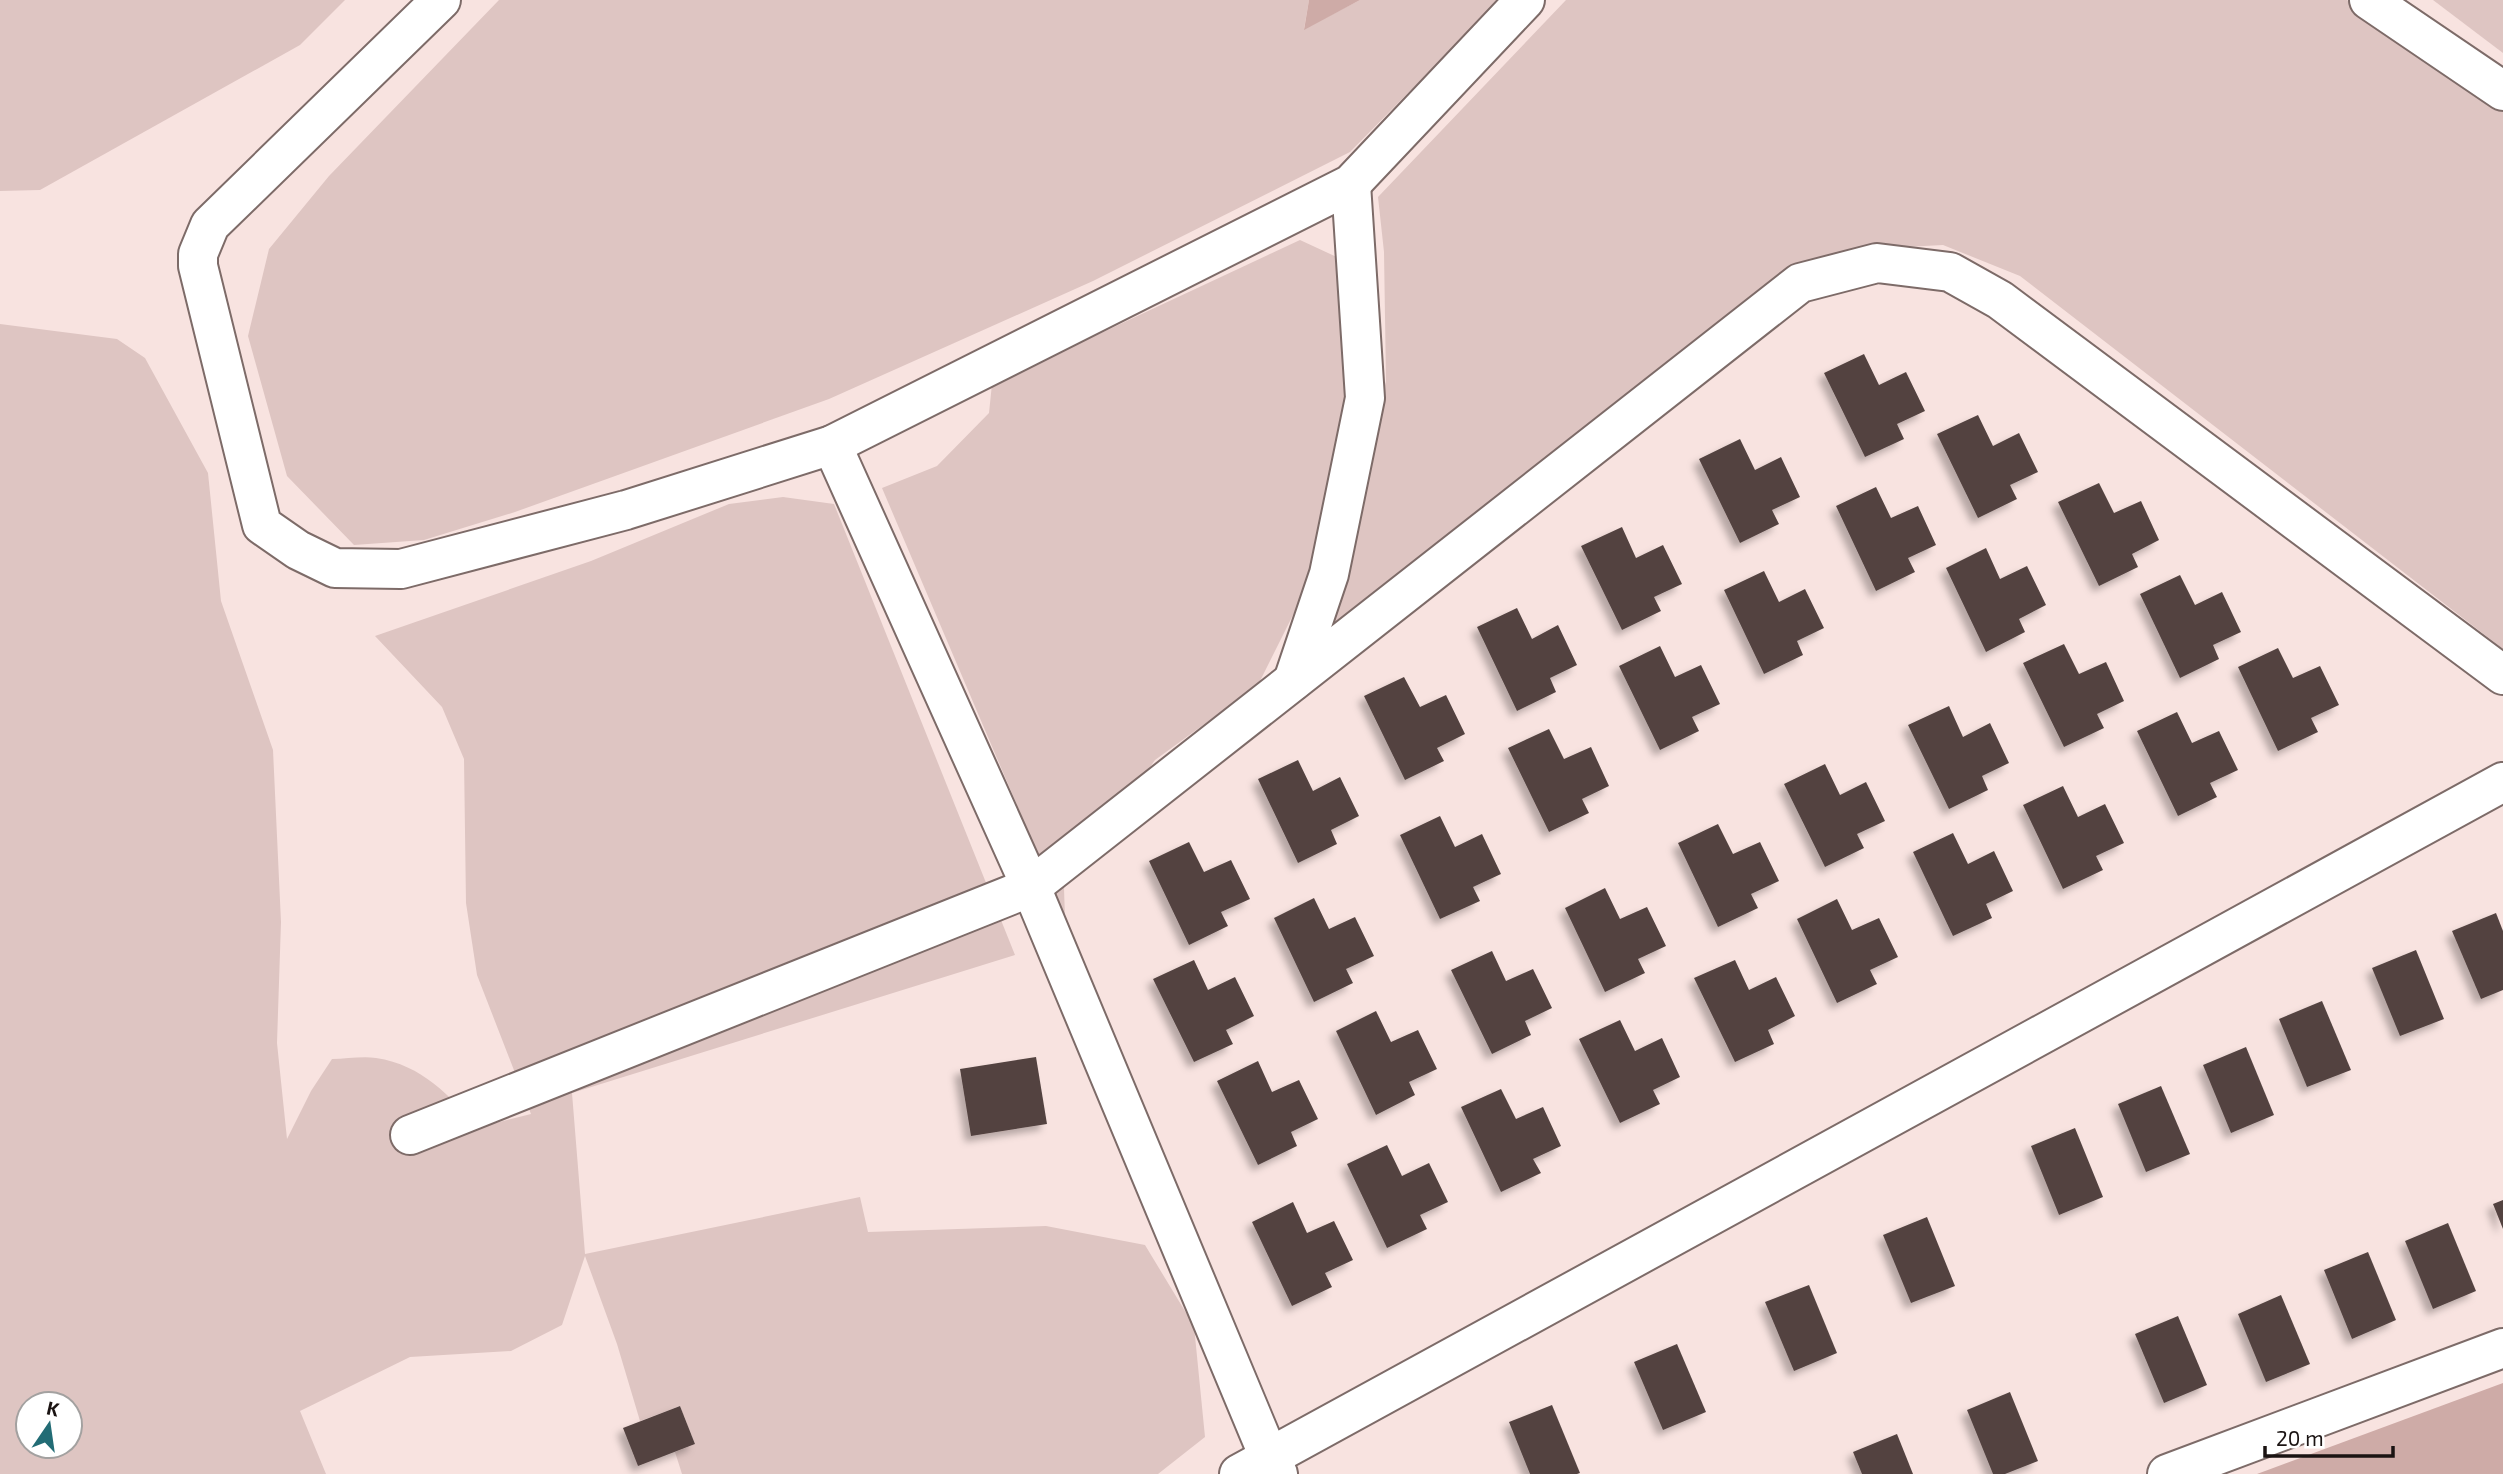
<svg xmlns="http://www.w3.org/2000/svg" width="2503" height="1474" viewBox="0 0 2503 1474" font-family="'Exo 2',sans-serif">
  <style>
    .green { fill: #dec5c2; fill-rule: evenodd }
    .forest { fill: #ceaba7 }
    .building { fill: #534341; filter: url(#shadow) }
    .lines { fill: none; stroke-linecap: round; stroke-linejoin: round }
    .minor-casing { stroke: #7d6b68; stroke-width: 42 }
    .minor { stroke: #fff; stroke-width: 38 }
  </style>
  <defs>
    <filter id="shadow"><feDropShadow dx="-6" dy="6" stdDeviation="3.5" flood-color="#0004"/></filter>
  </defs>
  <rect width="100%" height="100%" fill="#f8e3e0"/>
  <g class="green">
    <path d="M 0,0 L 345,0 L 300,45 L 40,190 L 0,191 Z"/>
    <path d="M 499,0 L 1309,0 L 1304,29 L 1360,0 L 1503,0 L 1463,37 L 1350,152 L 1093,281 L 829,399 L 515,512 L 424,540 L 354,545 L 287,476 L 248,336 L 269,249 L 329,176 Z"/>
    <path d="M 1566,0 L 2347,0 L 2372,22 L 2503,110 L 2503,649 L 2020,276 L 1943,245 L 1867,249 L 1781,272 L 1327,633 L 1386,381 L 1384,252 L 1378,197 Z"/>
    <path d="M 2433,0 L 2503,0 L 2503,53 Z"/>
    <path d="M 1300,240 L 1341,259 L 1346,403 L 1304,593 L 1258,685 L 1155,760 L 1064,888 L 1065,918 L 882,488 L 937,466 L 989,413 L 992,384 Z"/>
    <path d="M 0,324 L 117,339 L 145,358 L 208,473 L 221,601 L 273,750 L 281,922 L 277,1043 L 287,1139 L 311,1091 L 332,1059 C 346,1059 362,1056 376,1058 C 423,1065 448,1096 480,1127 L 531,1114 L 477,975 L 466,903 L 464,759 L 442,707 L 375,636 L 591,561 L 729,504 L 783,497 L 834,504 L 1015,955 L 572,1093 L 585,1254 L 860,1197 L 868,1232 L 1046,1226 L 1145,1245 L 1194,1326 L 1205,1437 L 1158,1474 L 682,1474 L 675,1452 L 695,1444 L 680,1406 L 640,1421 L 617,1344 L 585,1256 L 562,1325 L 511,1351 L 410,1357 L 300,1411 L 326,1474 L 0,1474 ZM 28,1404 L 70,1404 L 70,1446 L 28,1446 Z"/>
  </g>
  <g class="forest">
    <path d="M 1309,0 L 1360,0 L 1304,30 Z"/>
    <path d="M 2503,1383 L 2503,1474 L 2257,1474 Z"/>
  </g>
  <g class="building">
    <path d="M 1864,354 L 1879,385 L 1906,372 L 1925,411 L 1897,424 L 1904,439 L 1865,457 L 1824,373 Z"/>
    <path d="M 1978,415 L 1993,446 L 2019,433 L 2038,472 L 2010,485 L 2017,499 L 1978,518 L 1937,434 Z"/>
    <path d="M 1740,439 L 1755,470 L 1781,457 L 1800,497 L 1772,510 L 1779,524 L 1740,543 L 1699,459 Z"/>
    <path d="M 2099,483 L 2114,513 L 2141,501 L 2159,540 L 2132,554 L 2138,567 L 2099,586 L 2058,502 Z"/>
    <path d="M 1876,487 L 1891,518 L 1918,506 L 1936,545 L 1908,558 L 1915,572 L 1876,591 L 1836,506 Z"/>
    <path d="M 1622,527 L 1636,558 L 1663,545 L 1682,584 L 1654,597 L 1661,611 L 1622,630 L 1581,546 Z"/>
    <path d="M 1986,548 L 2000,579 L 2027,566 L 2046,605 L 2019,619 L 2025,632 L 1986,652 L 1946,568 Z"/>
    <path d="M 1764,571 L 1779,602 L 1805,589 L 1824,628 L 1797,641 L 1803,655 L 1764,674 L 1724,590 Z"/>
    <path d="M 2180,575 L 2195,605 L 2222,592 L 2241,632 L 2213,645 L 2219,659 L 2180,678 L 2140,594 Z"/>
    <path d="M 1517,608 L 1532,639 L 1558,625 L 1577,665 L 1550,678 L 1556,692 L 1517,711 L 1477,627 Z"/>
    <path d="M 2064,644 L 2079,674 L 2106,662 L 2124,701 L 2097,714 L 2104,728 L 2064,747 L 2023,663 Z"/>
    <path d="M 1660,646 L 1675,677 L 1701,665 L 1720,704 L 1692,717 L 1699,731 L 1660,750 L 1619,666 Z"/>
    <path d="M 2278,648 L 2293,678 L 2320,666 L 2339,705 L 2311,718 L 2318,732 L 2278,751 L 2238,667 Z"/>
    <path d="M 1404,677 L 1420,707 L 1446,695 L 1465,734 L 1437,748 L 1444,761 L 1405,780 L 1364,696 Z"/>
    <path d="M 1949,706 L 1963,737 L 1990,723 L 2009,763 L 1982,776 L 1988,790 L 1949,809 L 1908,725 Z"/>
    <path d="M 2177,712 L 2192,743 L 2219,731 L 2238,770 L 2210,783 L 2217,797 L 2178,816 L 2137,731 Z"/>
    <path d="M 1549,729 L 1564,759 L 1591,747 L 1609,786 L 1582,799 L 1589,813 L 1549,832 L 1508,748 Z"/>
    <path d="M 1298,760 L 1313,791 L 1340,777 L 1359,816 L 1331,830 L 1337,844 L 1298,863 L 1258,779 Z"/>
    <path d="M 1825,764 L 1840,795 L 1866,782 L 1885,821 L 1857,834 L 1864,848 L 1825,867 L 1784,784 Z"/>
    <path d="M 2063,786 L 2078,817 L 2105,804 L 2124,843 L 2096,856 L 2103,870 L 2063,889 L 2023,805 Z"/>
    <path d="M 1440,816 L 1455,847 L 1482,834 L 1501,874 L 1473,887 L 1480,901 L 1440,919 L 1400,835 Z"/>
    <path d="M 1718,824 L 1733,854 L 1760,842 L 1779,881 L 1751,894 L 1758,908 L 1718,927 L 1678,843 Z"/>
    <path d="M 1953,833 L 1968,864 L 1994,851 L 2013,891 L 1986,904 L 1992,918 L 1953,936 L 1913,852 Z"/>
    <path d="M 1189,842 L 1204,872 L 1231,860 L 1250,899 L 1221,912 L 1228,926 L 1189,945 L 1149,861 Z"/>
    <path d="M 1605,888 L 1620,919 L 1647,907 L 1666,946 L 1638,959 L 1645,973 L 1605,992 L 1565,908 Z"/>
    <path d="M 1314,898 L 1329,929 L 1355,917 L 1374,956 L 1346,969 L 1353,983 L 1314,1002 L 1274,918 Z"/>
    <path d="M 1837,899 L 1852,930 L 1879,918 L 1898,957 L 1870,970 L 1877,984 L 1837,1003 L 1797,919 Z"/>
    <path d="M 2496,913 L 2503,931 L 2503,990 L 2481,999 L 2452,931 Z"/>
    <path d="M 2416,950 L 2444,1019 L 2400,1036 L 2372,968 Z"/>
    <path d="M 1492,951 L 1506,981 L 1533,969 L 1552,1008 L 1525,1021 L 1531,1035 L 1492,1054 L 1451,970 Z"/>
    <path d="M 1194,960 L 1208,990 L 1235,977 L 1254,1016 L 1226,1030 L 1233,1044 L 1194,1062 L 1153,979 Z"/>
    <path d="M 1735,960 L 1749,990 L 1776,977 L 1795,1016 L 1768,1030 L 1774,1044 L 1735,1062 L 1694,978 Z"/>
    <path d="M 2322,1001 L 2351,1070 L 2307,1087 L 2279,1019 Z"/>
    <path d="M 1376,1011 L 1391,1042 L 1418,1030 L 1437,1069 L 1409,1082 L 1415,1095 L 1376,1115 L 1336,1031 Z"/>
    <path d="M 1620,1020 L 1635,1051 L 1662,1038 L 1680,1077 L 1653,1090 L 1660,1104 L 1620,1123 L 1579,1039 Z"/>
    <path d="M 2246,1047 L 2274,1115 L 2231,1133 L 2203,1065 Z"/>
    <path d="M 1036,1057 L 1047,1124 L 971,1136 L 960,1069 Z"/>
    <path d="M 1258,1061 L 1272,1092 L 1299,1080 L 1318,1119 L 1291,1132 L 1297,1146 L 1258,1165 L 1217,1081 Z"/>
    <path d="M 2161,1086 L 2190,1154 L 2146,1172 L 2118,1104 Z"/>
    <path d="M 1501,1089 L 1516,1119 L 1543,1107 L 1561,1146 L 1533,1159 L 1541,1173 L 1501,1192 L 1461,1107 Z"/>
    <path d="M 2075,1128 L 2103,1197 L 2059,1215 L 2031,1146 Z"/>
    <path d="M 1387,1145 L 1402,1176 L 1429,1163 L 1448,1202 L 1420,1215 L 1427,1229 L 1387,1248 L 1347,1164 Z"/>
    <path d="M 2503,1200 L 2503,1229 L 2493,1204 Z"/>
    <path d="M 1293,1202 L 1307,1233 L 1334,1221 L 1353,1260 L 1325,1273 L 1332,1287 L 1292,1306 L 1252,1222 Z"/>
    <path d="M 1927,1217 L 1955,1286 L 1911,1303 L 1883,1235 Z"/>
    <path d="M 2448,1223 L 2476,1291 L 2433,1309 L 2405,1241 Z"/>
    <path d="M 2368,1252 L 2396,1320 L 2352,1339 L 2324,1270 Z"/>
    <path d="M 1809,1285 L 1837,1353 L 1794,1371 L 1765,1302 Z"/>
    <path d="M 2281,1295 L 2310,1364 L 2266,1382 L 2238,1314 Z"/>
    <path d="M 2178,1316 L 2207,1385 L 2164,1403 L 2135,1334 Z"/>
    <path d="M 1677,1344 L 1706,1412 L 1663,1430 L 1634,1362 Z"/>
    <path d="M 2010,1392 L 2038,1461 L 2005,1474 L 1993,1474 L 1967,1410 Z"/>
    <path d="M 1552,1405 L 1580,1473 L 1577,1474 L 1530,1474 L 1509,1422 Z"/>
    <path d="M 680,1406 L 695,1444 L 638,1466 L 623,1428 Z"/>
    <path d="M 1897,1434 L 1913,1474 L 1862,1474 L 1853,1452 Z"/>
  </g>
  <g class="lines">
    <g class="minor-casing">
      <g id="minor">
        <path d="M 441,0 L 210,225 L 198,254 L 198,266 L 262,525 L 298,550 L 335,568 L 401,569 L 626,510 L 832,445 L 1351,184 L 1525,0"/>
        <path d="M 2369,0 L 2503,91"/>
        <path d="M 832,445 L 1031,887 L 1269,1457 L 1278,1474"/>
        <path d="M 1293,681 L 1329,574 L 1365,398 L 1351,184"/>
        <path d="M 410,1135 L 1031,887 L 1800,283 L 1877,263 L 1950,272 L 2000,300 L 2503,675"/>
        <path d="M 1239,1474 L 2503,782"/>
        <path d="M 2167,1474 L 2503,1348"/>
      </g>
    </g>
    <use href="#minor" class="minor"/>
  </g>
  <g transform="translate(49 1425) rotate(13)"><circle r="33" fill="#ffffff" stroke="#a3a1a0" stroke-width="2"/>
  <path d="M0-5L12 26L0 18L-12 26Z" fill="#226c75"/>
  <text y="-10" font-size="19" font-weight="bold" text-anchor="middle" fill="#1a1312">K</text>
  </g>
  <path d="M2265 1446v10h128v-10" fill="none" stroke="#1a1312" stroke-width="3.5"/>
  <text x="2276" y="1446" font-size="21" fill="#1a1312" stroke="#ffffff" stroke-width="5" paint-order="stroke">20 m</text>
</svg>
